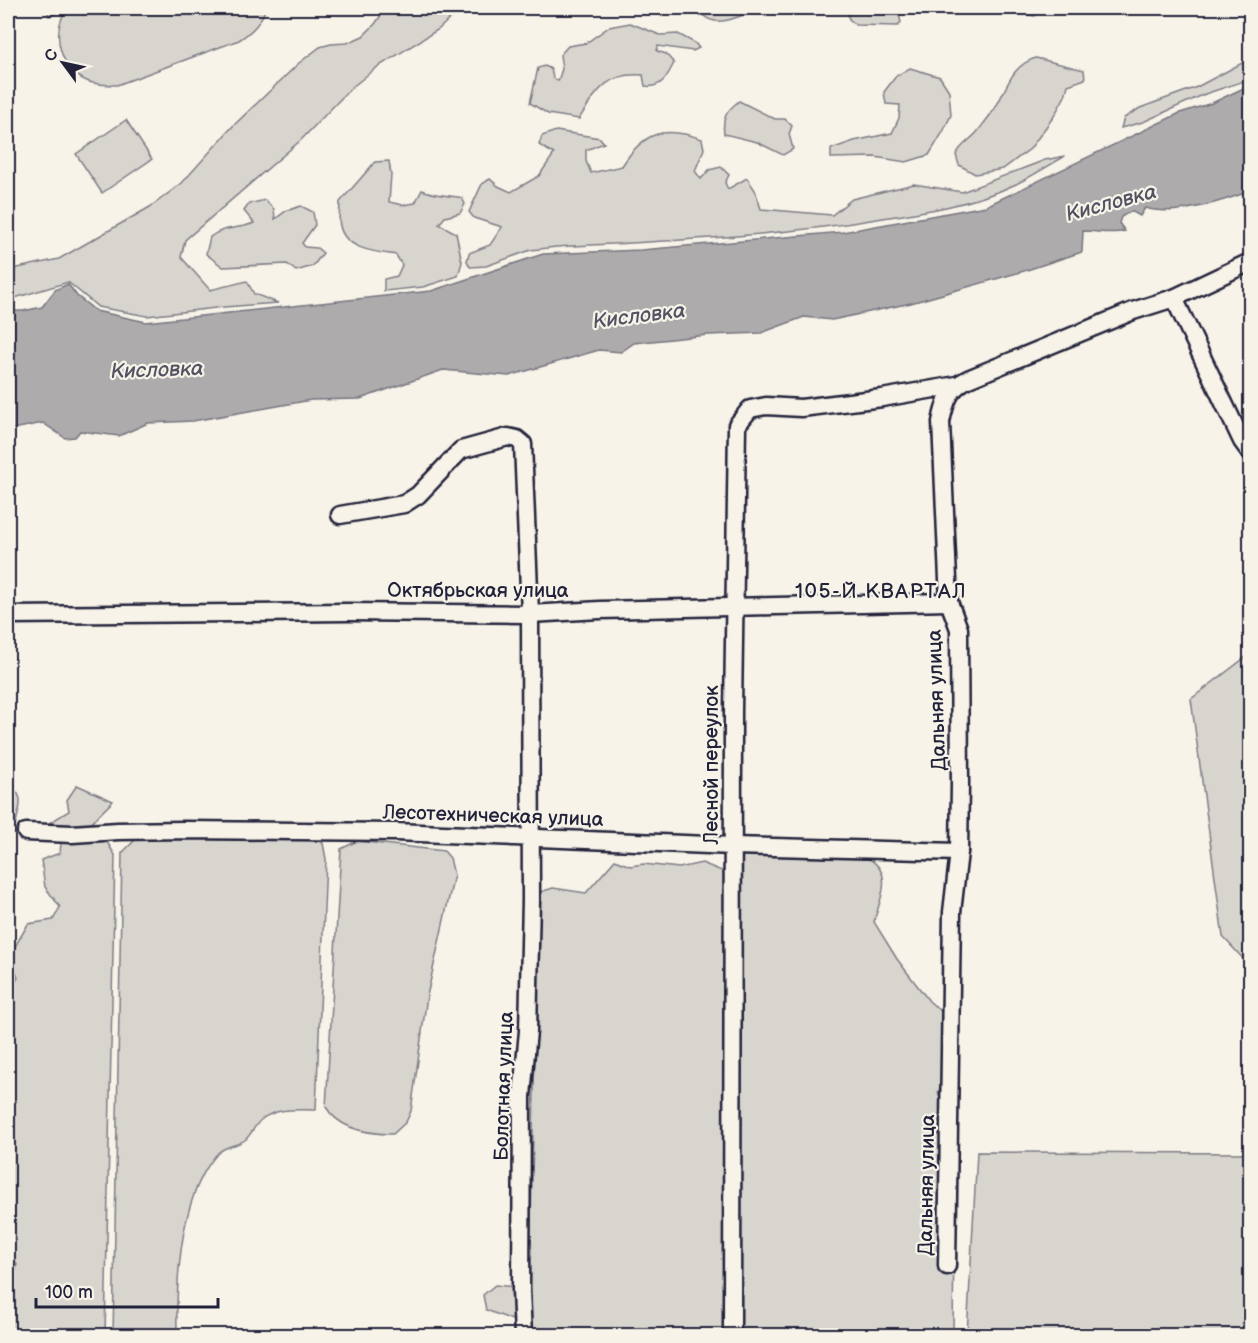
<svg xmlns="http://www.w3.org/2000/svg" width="1258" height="1343" viewBox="0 0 1258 1343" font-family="'Balsamiq Sans',sans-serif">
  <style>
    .green { fill: #d8d5cf; stroke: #7d7c85; stroke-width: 1.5 }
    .water { fill: #aeabad; stroke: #76747f; stroke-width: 1.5 }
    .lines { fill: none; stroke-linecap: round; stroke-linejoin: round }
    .minor-casing { stroke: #22223b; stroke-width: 21 }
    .minor { stroke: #f7f3e8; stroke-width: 16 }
    .labels { text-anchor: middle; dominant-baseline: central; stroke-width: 4.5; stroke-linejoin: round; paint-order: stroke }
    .street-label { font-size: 20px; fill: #22223b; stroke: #f7f3e8 }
    .water-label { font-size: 21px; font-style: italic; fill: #535263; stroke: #f7f3e8 }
    .neighbourhood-label { font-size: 21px; letter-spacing: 1.5px; fill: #22223b; stroke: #f7f3e8 }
  </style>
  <rect width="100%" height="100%" fill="#f7f3e8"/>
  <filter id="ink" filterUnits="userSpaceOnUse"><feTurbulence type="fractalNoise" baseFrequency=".0167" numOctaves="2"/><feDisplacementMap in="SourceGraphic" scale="12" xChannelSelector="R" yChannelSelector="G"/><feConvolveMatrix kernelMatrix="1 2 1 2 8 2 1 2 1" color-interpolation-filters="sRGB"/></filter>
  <g filter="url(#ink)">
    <g class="green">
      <path d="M 47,8 L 266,8 C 260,23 253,31 239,40 L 117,85 C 107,85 98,85 89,82 C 61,71 50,35 66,10 L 49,16 Z"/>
      <path d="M 386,8 L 461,8 L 439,29 L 376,68 L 351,88 L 301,140 L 185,240 L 181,257 L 210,290 L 247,281 L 254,294 L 278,303 L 224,307 L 147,316 L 98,307 L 68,282 L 8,300 L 8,270 L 59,259 L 150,207 L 182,183 L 232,127 L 299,63 L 320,47 L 331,44 L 347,43 L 363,36 L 375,24 Z"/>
      <path d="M 704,8 L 760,8 C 744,14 717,30 703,15 Z"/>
      <path d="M 846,8 L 897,8 L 901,22 L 898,26 L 856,25 L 849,19 Z"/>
      <path d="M 975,8 L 1036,8 L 1035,16 Z"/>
      <path d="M 630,23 L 660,35 L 678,34 L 695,43 L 699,48 L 693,51 L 658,46 L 657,51 L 666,54 L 674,63 C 668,75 662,89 645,86 L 643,75 C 607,72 597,91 579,119 L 548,114 L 530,103 L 538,68 L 545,66 L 551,69 L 553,78 L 558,81 L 562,69 L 560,55 L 568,46 L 586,43 L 609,27 Z"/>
      <path d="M 1036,58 L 1084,70 L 1085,79 L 1068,85 L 1065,96 L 1054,116 L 1030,149 L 1003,169 L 975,174 L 959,165 L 956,155 C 961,144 971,140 978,131 C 984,123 990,116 995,108 C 1007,89 1011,65 1036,58 Z"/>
      <path d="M 1244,62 L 1250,63 L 1250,79 L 1205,94 L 1143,122 L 1121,128 L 1124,118 L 1140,108 L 1197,87 Z"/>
      <path d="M 910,68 L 940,77 L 949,91 L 951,115 L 943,132 L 929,155 L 906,162 L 875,157 L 831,158 L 831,149 L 854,141 L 892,133 L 899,118 L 900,105 L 886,104 L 884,92 L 896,76 Z"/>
      <path d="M 739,101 L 775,119 L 785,119 L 792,126 L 789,134 L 793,149 L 783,155 L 757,142 L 724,134 C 722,118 726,111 739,101 Z"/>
      <path d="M 126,120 L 152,159 L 102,193 L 76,154 Z"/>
      <path d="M 556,131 L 600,138 L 604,143 L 586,150 L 586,161 L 591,173 L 622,166 C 644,131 664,126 702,139 L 704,149 L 695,171 L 701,179 L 709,170 L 721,167 L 729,175 L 725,183 L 728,189 L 747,178 L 755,190 L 761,209 L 832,215 L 852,199 L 914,184 L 962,192 L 1045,160 L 1065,156 C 1048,166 1031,177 1014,185 C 971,205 923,212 877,219 C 771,237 664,241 556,247 L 531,250 L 486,266 L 470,267 L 467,261 L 469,253 L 490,245 L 502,227 L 474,218 L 469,212 L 482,184 L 490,179 L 498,186 L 511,192 L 539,176 L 554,154 L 539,145 L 542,136 Z"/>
      <path d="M 389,161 L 391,175 L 389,202 L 403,205 L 415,203 L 422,190 C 437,196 447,195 462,198 L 465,204 L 460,213 L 445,217 L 439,224 L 456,233 L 462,262 L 458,276 L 423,287 L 384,291 L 384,279 L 397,276 L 402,265 L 396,255 C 377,252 345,250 340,226 C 338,219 340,210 340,202 L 375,162 Z"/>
      <path d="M 265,200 L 274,209 L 275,219 L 286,211 L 301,206 L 313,212 L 315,225 L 302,243 L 305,247 L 317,248 L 323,253 L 313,266 L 296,271 L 287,264 L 223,267 L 206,254 L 210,237 C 224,226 237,230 254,223 L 244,211 L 249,204 Z"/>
      <path d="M 1246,657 L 1250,659 L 1250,966 L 1223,937 L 1191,699 Z"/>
      <path d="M 8,785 C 26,796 20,804 16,823 L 8,824 Z"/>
      <path d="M 77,785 L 113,801 L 88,826 L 107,842 L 115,855 L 105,1335 L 8,1335 L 8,1311 L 17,1264 L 8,1255 L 8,992 L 18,978 L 10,955 L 28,924 L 53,920 L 60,907 L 45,887 L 41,860 L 60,853 L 61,843 L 46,825 L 69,811 L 67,800 Z"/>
      <path d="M 141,834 L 310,837 L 323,843 L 326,859 L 316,1110 C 298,1110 278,1107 262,1119 C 255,1124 252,1134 245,1140 C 237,1146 223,1146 217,1154 C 179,1197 176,1281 177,1335 L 113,1336 L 122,853 Z"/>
      <path d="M 357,841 L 444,851 L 450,858 L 454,875 L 427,996 L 411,1111 L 406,1122 L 393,1134 C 369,1134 339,1129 326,1107 L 341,849 Z"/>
      <path d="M 857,852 C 896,869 883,889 874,922 L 897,959 L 929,1001 L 950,1019 L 952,1063 L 938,1092 L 945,1111 L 955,1127 L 953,1335 L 738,1336 L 741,854 Z"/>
      <path d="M 615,860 L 630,866 L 644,864 L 679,868 L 702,863 L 722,871 L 729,882 L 728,1335 L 513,1335 L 515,1321 L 486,1310 L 483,1295 L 495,1285 L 515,1287 L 530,1262 L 538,918 L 537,893 L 553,888 L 586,893 Z"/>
      <path d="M 977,1152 L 1250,1153 L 1250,1335 L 967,1335 Z"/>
    </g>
    <path class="water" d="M 1250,85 L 1250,191 C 1221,202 1175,217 1145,208 L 1140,216 L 1131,211 L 1121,217 L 1119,223 L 1125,231 C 1111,235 1098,231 1083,231 L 1082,252 L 1024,271 L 911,303 L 832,320 L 804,317 L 761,333 L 708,335 L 634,343 L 621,352 L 599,350 L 509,376 L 443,370 L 360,399 L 311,400 L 193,421 L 148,423 L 119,436 L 80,431 L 75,437 L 65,438 L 43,423 L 8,430 L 8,311 L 23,311 L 42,307 L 55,290 L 68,284 L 77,296 L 96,311 L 146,322 L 431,291 L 543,254 L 641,250 L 843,232 L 986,206 L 1180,113 L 1212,103 Z"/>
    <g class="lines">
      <g class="minor-casing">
        <g id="minor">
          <path d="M 1174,298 L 1242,441 L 1250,452"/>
          <path d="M 340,515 L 404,504 L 418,495 L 461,450 L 508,437 L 517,439 L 523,444 L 530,614 L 531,900 L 528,1031 L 522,1096 L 521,1290 L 523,1336"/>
          <path d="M 8,615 L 348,612 L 530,614 L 600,610 L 949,602"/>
          <path d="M 26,832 L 72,834 L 118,831 L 184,830 L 395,832 L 733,846 L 959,852"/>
          <path d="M 947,1266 L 952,912 L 959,852 L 960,785 L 959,629 L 949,602 L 941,422 C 945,402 949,388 968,379 L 1133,311 L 1174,298 L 1250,262"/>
          <path d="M 732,1336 L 733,712 L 737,425 L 750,409 L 766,406 L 801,408 L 882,398 L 957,385"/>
        </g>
      </g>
      <use href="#minor" class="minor"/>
    </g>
  </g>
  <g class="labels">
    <g class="street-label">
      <text x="478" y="591">Октябрьская улица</text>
      <text transform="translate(937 700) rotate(-92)">Дальняя улица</text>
      <text transform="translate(712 765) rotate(-90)">Лесной переулок</text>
      <text transform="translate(493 816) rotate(2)">Лесотехническая улица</text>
      <text transform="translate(504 1086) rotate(-88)">Болотная улица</text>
      <text transform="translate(927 1185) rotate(-89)">Дальняя улица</text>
    </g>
    <g class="water-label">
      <text transform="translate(1111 203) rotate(-15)">Кисловка</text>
      <text transform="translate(639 316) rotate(-7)">Кисловка</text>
      <text transform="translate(157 370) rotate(-2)">Кисловка</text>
    </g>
    <g class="neighbourhood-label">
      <text x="881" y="591">105-Й КВАРТАЛ</text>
    </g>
  </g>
  <rect width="1258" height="1343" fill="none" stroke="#f7f3e8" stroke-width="30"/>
  <rect x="15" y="15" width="1228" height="1313" fill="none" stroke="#22223b" stroke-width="2" filter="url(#ink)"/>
  <g transform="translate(63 63) rotate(303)" stroke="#f7f3e8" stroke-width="4.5" paint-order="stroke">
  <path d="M0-4.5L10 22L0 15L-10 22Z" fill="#22223b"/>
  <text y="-9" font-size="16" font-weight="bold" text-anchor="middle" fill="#22223b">С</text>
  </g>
  <path d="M36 1298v9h182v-9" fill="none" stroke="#22223b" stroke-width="3"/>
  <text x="45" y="1298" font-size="18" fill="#22223b" stroke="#f7f3e8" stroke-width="4.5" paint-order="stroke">100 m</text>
</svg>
